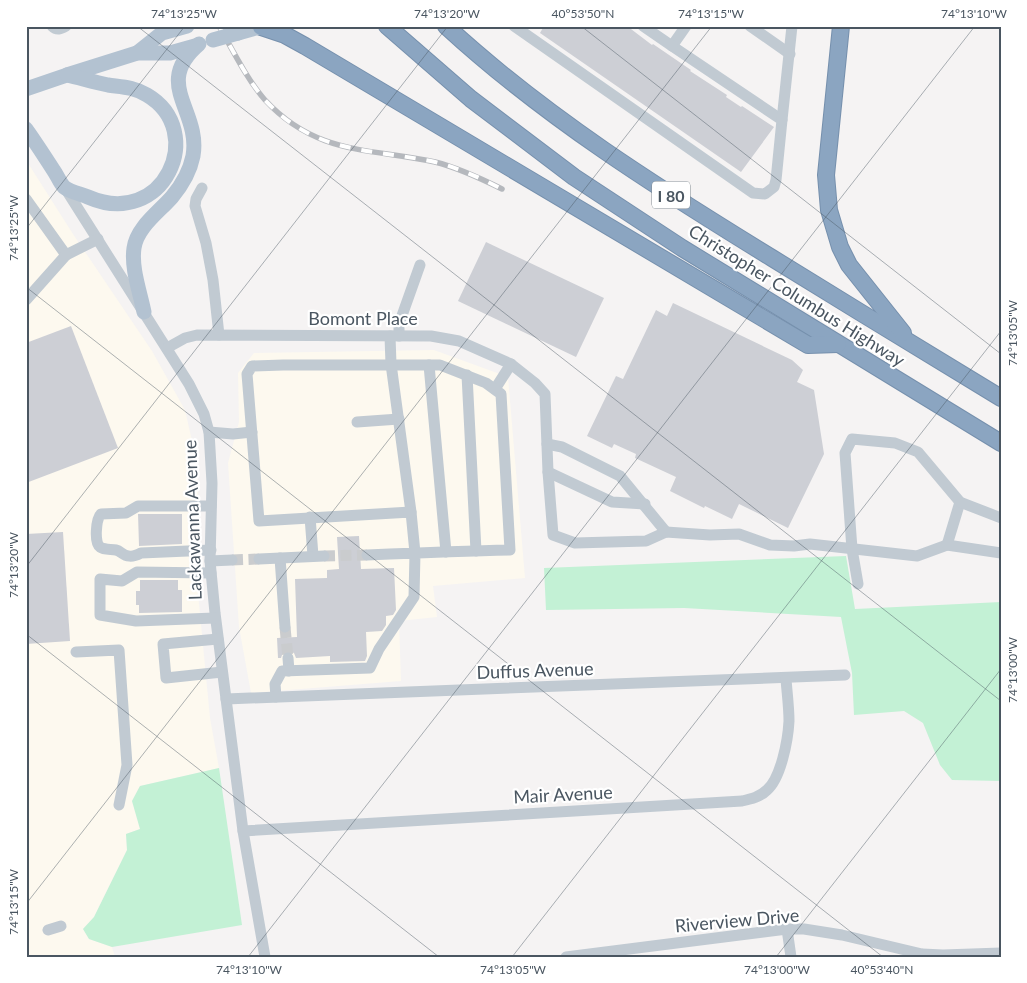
<svg xmlns="http://www.w3.org/2000/svg" width="1027" height="983" viewBox="0 0 1027 983" font-family="Lato,sans-serif">
  <style>
    .commercial { fill: #fdf9ef }
    .green { fill: #c3f1d5 }
    .building { fill: #cdcfd5 }
    .lines { fill: none; stroke-linecap: round; stroke-linejoin: round }
    .minor-tunnel { stroke: #caccce; stroke-width: 11; stroke-dasharray: 11 5.5; stroke-linecap: butt }
    .highway-casing { stroke: #7690ad; stroke-width: 18 }
    .minor { stroke: #c1cad2; stroke-width: 11 }
    .major { stroke: #b3c2d1; stroke-width: 15 }
    .highway { stroke: #8ba5c1; stroke-width: 16 }
    .rail-casing { stroke: #b5b8bd; stroke-width: 5.5 }
    .rail { stroke: #fff; stroke-width: 4; stroke-dasharray: 11; stroke-linecap: butt }
    .major-bridge { stroke: #b3c2d1; stroke-width: 15 }
    .ticks { fill: none; stroke: #4a5661; stroke-width: 1; stroke-opacity: 0.45 }
    .labels { text-anchor: middle; dominant-baseline: central; stroke-width: 4.5; stroke-linejoin: round; paint-order: stroke }
    .shield { fill: #fff; stroke: #808990; stroke-width: 1 }
    .shield-label { font-size: 16px; font-weight: bold; fill: #4a5661 }
    .street-label { font-size: 18px; fill: #4a5661; stroke: #fff }
    .neatline { fill: none; stroke: #4a5661; stroke-width: 2 }
    .ticks-label { font-size: 12px; text-anchor: middle; fill: #4a5661 }
  </style>
  <rect width="100%" height="100%" fill="#f5f3f3"/>
  <g class="commercial">
    <path d="M 26,160 L 73,234 L 152,351 L 185,410 L 198,467 L 198,593 L 210,718 L 219,768 L 140,786 L 132,801 L 140,829 L 126,834 L 127,850 L 94,917 L 83,929 L 89,939 L 112,947 L 115,957 L 26,957 Z"/>
    <path d="M 434,350 L 508,377 L 525,578 L 433,586 L 437,617 L 399,621 L 401,681 L 251,693 L 239,627 L 228,463 L 239,422 L 238,373 L 254,353 Z"/>
  </g>
  <g class="green">
    <path d="M 846,556 L 855,609 L 1001,602 L 1001,781 L 952,780 L 940,765 L 923,723 L 904,711 L 854,715 L 852,673 L 841,617 L 684,608 L 546,610 L 544,568 Z"/>
    <path d="M 219,768 L 242,925 L 112,947 L 89,939 L 83,929 L 94,917 L 127,850 L 126,834 L 140,829 L 132,801 L 140,786 Z"/>
  </g>
  <g class="building">
    <path d="M 544,26 L 627,26 L 652,45 L 653,44 L 691,70 L 690,71 L 727,95 L 726,97 L 741,107 L 742,106 L 774,127 L 741,172 L 540,33 Z"/>
    <path d="M 486,242 L 604,298 L 576,357 L 458,301 Z"/>
    <path d="M 673,303 L 792,360 L 803,370 L 797,382 L 814,390 L 824,454 L 788,528 L 739,504 L 732,519 L 705,506 L 704,508 L 670,491 L 676,477 L 635,458 L 636,454 L 614,444 L 612,448 L 587,436 L 616,376 L 623,379 L 656,310 L 667,316 Z"/>
    <path d="M 71,326 L 118,448 L 26,483 L 26,343 Z"/>
    <path d="M 138,514 L 182,514 L 182,544 L 139,546 Z"/>
    <path d="M 63,532 L 70,641 L 26,644 L 26,534 Z"/>
    <path d="M 359,536 L 361,569 L 394,568 L 396,610 L 393,615 L 386,616 L 386,625 L 382,631 L 366,632 L 367,656 L 365,661 L 330,662 L 330,656 L 296,658 L 294,653 L 288,651 L 283,652 L 281,658 L 278,658 L 277,638 L 297,637 L 295,579 L 327,578 L 327,570 L 339,569 L 337,537 Z"/>
    <path d="M 140,580 L 178,580 L 178,590 L 182,590 L 182,612 L 139,613 L 139,605 L 136,605 L 136,591 L 140,591 Z"/>
  </g>
  <g class="lines">
    <g class="minor-tunnel">
      <path d="M 324,556 L 367,555"/>
      <path d="M 232,560 L 259,559"/>
      <path d="M 285,627 L 288,658"/>
    </g>
    <g class="highway-casing">
      <g id="highway">
        <path d="M 387,26 L 471,99 L 574,177 L 682,248 L 1001,443"/>
        <path d="M 446,26 C 545,117 658,188 772,258 C 848,305 925,352 1001,398"/>
        <path d="M 841,26 L 826,175 L 829,210 L 840,247 L 849,265 L 903,333"/>
        <path d="M 261,27 L 285,35 L 305,46 L 808,345 L 838,344"/>
      </g>
    </g>
    <g class="minor">
      <path d="M 52,26 C 57,31 61,29 66,26"/>
      <path d="M 514,26 L 753,193 L 765,194 L 774,187 L 776,180 L 782,120 L 672,46 L 686,26"/>
      <path d="M 643,26 L 672,46"/>
      <path d="M 750,26 L 790,54"/>
      <path d="M 782,120 L 792,26"/>
      <path d="M 65,188 L 189,384 L 204,414 L 209,432 L 212,483 L 210,561 L 215,613 L 243,831 L 265,957"/>
      <path d="M 202,188 L 196,199 L 195,206 L 206,243 L 213,280 L 219,335"/>
      <path d="M 26,199 L 66,255 L 98,239"/>
      <path d="M 26,300 L 66,255"/>
      <path d="M 390,336 L 391,364 L 411,512"/>
      <path d="M 399,336 L 399,324 L 420,265"/>
      <path d="M 167,348 L 185,338 L 197,335 L 431,336 L 459,341 L 511,364 L 535,383 L 545,394 L 548,472 L 553,535 L 575,543 L 646,541 L 666,532 L 710,535 L 739,534 L 770,545 L 794,546 L 810,544 L 917,556 L 947,545"/>
      <path d="M 429,365 L 446,552"/>
      <path d="M 467,375 L 476,551"/>
      <path d="M 495,389 L 511,364"/>
      <path d="M 357,422 L 399,419"/>
      <path d="M 209,432 L 233,434 L 252,432"/>
      <path d="M 547,444 L 562,447 L 620,476 L 666,532"/>
      <path d="M 548,472 L 612,502 L 645,504"/>
      <path d="M 960,502 L 947,545 L 1001,553"/>
      <path d="M 310,517 L 313,556"/>
      <path d="M 211,550 L 141,553 C 137,555 133,557 129,556 C 123,556 121,551 116,550 C 111,549 104,550 100,547 C 94,543 96,519 101,514 L 126,513 L 138,506 L 211,506"/>
      <path d="M 280,558 L 285,627"/>
      <path d="M 259,559 L 324,556"/>
      <path d="M 210,561 L 232,560"/>
      <path d="M 211,573 L 137,572 L 122,581 L 100,579 L 100,615 L 136,621 L 215,618"/>
      <path d="M 858,584 L 852,549 L 845,453 L 852,439 L 895,443 L 918,452 L 960,502 L 1001,518"/>
      <path d="M 218,639 L 163,644 L 166,678 L 222,672"/>
      <path d="M 76,652 L 119,650 L 127,765 L 119,805"/>
      <path d="M 288,658 L 289,671"/>
      <path d="M 276,697 L 275,684 L 282,671 L 370,668 L 379,649 L 414,597 L 415,553 L 411,512 L 259,521 L 247,374 L 252,366 L 283,365 L 440,365 L 486,383 L 501,394 L 510,550 C 462,551 414,553 367,555"/>
      <path d="M 226,699 L 845,675"/>
      <path d="M 243,831 L 742,801 C 751,799 760,797 767,790 C 781,778 788,740 789,721 C 789,707 787,693 786,679"/>
      <path d="M 787,929 L 791,957"/>
      <path d="M 48,930 L 61,926"/>
      <path d="M 566,957 L 787,929 L 804,929 L 842,935 L 922,954 L 943,955 L 1001,953"/>
    </g>
    <g class="major">
      <path d="M 238,33 L 263,26"/>
      <path d="M 137,53 L 162,33 L 187,26"/>
      <path d="M 26,89 L 67,75 L 137,53 L 170,53 L 195,46"/>
      <path d="M 26,129 C 36,143 45,157 54,171 C 57,175 60,183 64,187 C 70,192 81,194 88,197 C 164,230 208,131 147,95 C 134,87 122,87 108,85 C 94,82 80,78 67,75"/>
      <path d="M 144,312 C 140,292 131,268 134,248 C 137,227 159,212 172,197 C 182,185 190,171 193,156 C 201,110 152,84 199,44"/>
    </g>
    <use href="#highway" class="highway"/>
    <g class="rail-casing">
      <path id="rail" d="M 219,26 C 232,49 248,81 265,100 C 316,155 369,148 435,162 C 459,168 480,178 502,189"/>
    </g>
    <use href="#rail" class="rail"/>
    <path class="major-bridge" d="M 213,40 L 238,33"/>
  </g>
  <path class="ticks" d="M 137,26 L 1001,701M 581,26 L 1001,354M 26,229 L 185,26M 26,287 L 883,957M 26,567 L 448,26M 26,634 L 439,957M 26,904 L 712,26M 248,957 L 975,26M 512,957 L 1001,331M 776,957 L 1001,669"/>
  <g class="labels">
    <rect class="shield" x="652" y="181.5" width="38" height="27" rx="4"/>
    <g class="shield-label">
      <text x="671" y="195">I 80</text>
    </g>
    <g class="street-label">
      <text transform="translate(797 295) rotate(32)">Christopher Columbus Highway</text>
      <text x="363" y="318">Bomont Place</text>
      <text transform="translate(192 520) rotate(-92)">Lackawanna Avenue</text>
      <text transform="translate(535 670) rotate(-2)">Duffus Avenue</text>
      <text transform="translate(563 794) rotate(-3)">Mair Avenue</text>
      <text transform="translate(737 920) rotate(-5)">Riverview Drive</text>
    </g>
  </g>
  <rect width="1027" height="983" fill="none" stroke="#ffffff" stroke-width="55"/>
  <rect x="28" y="28" width="972" height="928" class="neatline"/>
  <g class="ticks-label">
    <text x="184" y="18">74°13'25"W</text>
    <text x="447" y="18">74°13'20"W</text>
    <text x="583" y="18">40°53'50"N</text>
    <text x="711" y="18">74°13'15"W</text>
    <text x="974" y="18">74°13'10"W</text>
    <text transform="translate(14 228) rotate(-90)" y="4">74°13'25"W</text>
    <text transform="translate(1013 333) rotate(-90)" y="4">74°13'05"W</text>
    <text transform="translate(14 565) rotate(-90)" y="4">74°13'20"W</text>
    <text transform="translate(1013 670) rotate(-90)" y="4">74°13'00"W</text>
    <text transform="translate(14 902) rotate(-90)" y="4">74°13'15"W</text>
    <text x="249" y="974">74°13'10"W</text>
    <text x="513" y="974">74°13'05"W</text>
    <text x="777" y="974">74°13'00"W</text>
    <text x="882" y="974">40°53'40"N</text>
  </g>
</svg>
